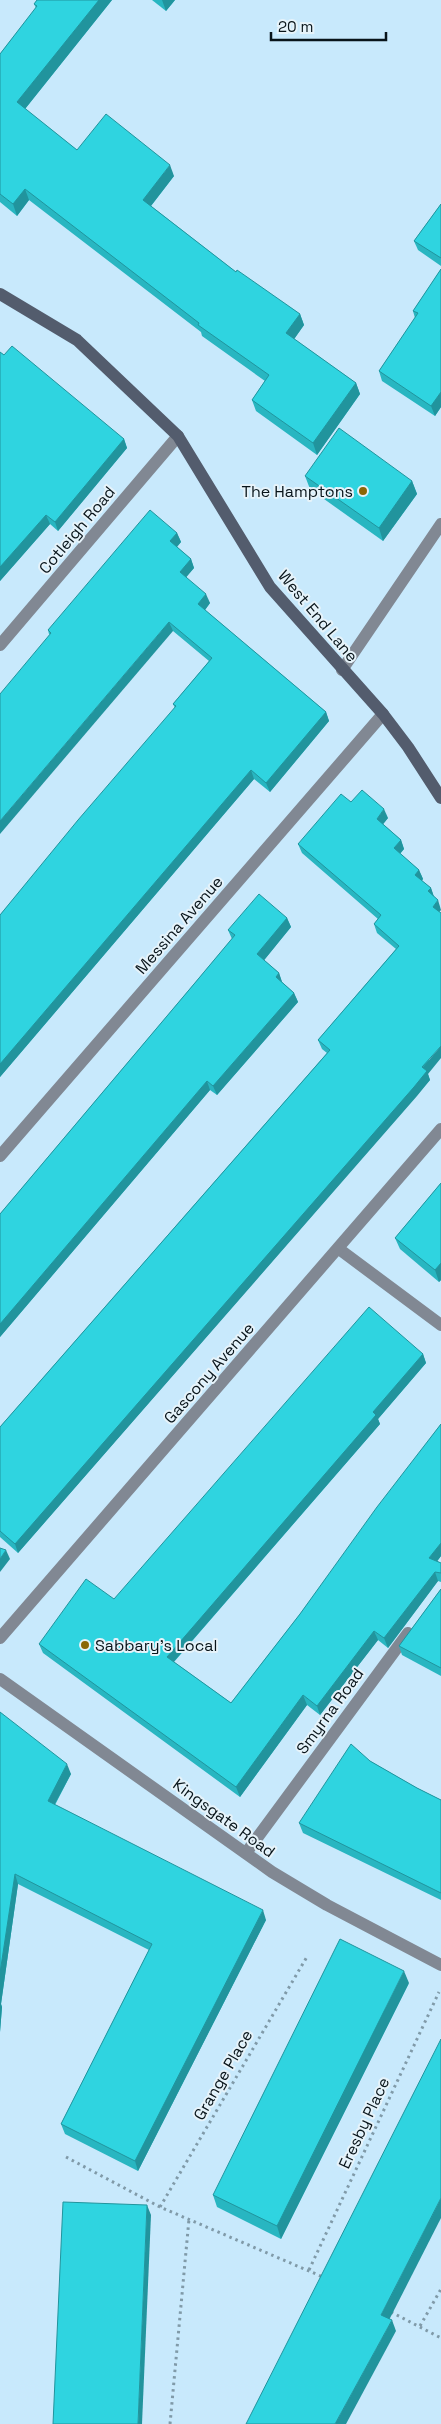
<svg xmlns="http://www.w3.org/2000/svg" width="441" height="2424" viewBox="0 0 441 2424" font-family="'Space Grotesk',sans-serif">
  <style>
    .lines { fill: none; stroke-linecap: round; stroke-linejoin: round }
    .path { stroke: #809aa8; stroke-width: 3; stroke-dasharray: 2.5 4; stroke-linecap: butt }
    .minor { stroke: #818893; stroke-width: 12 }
    .secondary { stroke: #535c6d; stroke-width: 12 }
    .wall { fill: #28b6c1 }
    .shaded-wall { fill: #21949d }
    .building { fill: #2fd4e0; stroke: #21949d }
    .poi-dot { fill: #8b6707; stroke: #e6f3fa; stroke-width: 2 }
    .labels { text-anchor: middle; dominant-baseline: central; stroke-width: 4; stroke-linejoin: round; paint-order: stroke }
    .poi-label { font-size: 16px; fill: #08141a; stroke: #e6f3fa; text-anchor: end }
    .street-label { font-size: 16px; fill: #08141a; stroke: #e6f3fa }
  </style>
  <rect width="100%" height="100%" fill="#c8e9fc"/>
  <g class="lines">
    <g class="path">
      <path d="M 66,2157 L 160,2207 L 323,2277"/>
      <path d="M 160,2207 L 308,1955"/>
      <path d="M 309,2270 L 439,1992"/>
      <path d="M 391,2312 L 441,2338"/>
      <path d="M 420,2326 L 441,2289"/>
      <path d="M 170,2424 L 189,2219"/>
    </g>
    <g class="minor">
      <path d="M 0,645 L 178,436"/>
      <path d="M 342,670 L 441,524"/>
      <path d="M 0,1156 L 383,714"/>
      <path d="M 339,1249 L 441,1325"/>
      <path d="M 0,1638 L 441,1129"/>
      <path d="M 0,1679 L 272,1872 L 327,1905 L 441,1965"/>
      <path d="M 246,1853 L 408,1633"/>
    </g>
    <path class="secondary" d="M 0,294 L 77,340 L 178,436 L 270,587 L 383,714 L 408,747 L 441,798"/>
  </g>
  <g class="wall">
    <path d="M 37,0 L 112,0 L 25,109 L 77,150 L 174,176 L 151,206 L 236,272 L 300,314 L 304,325 L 294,339 L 356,383 L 360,394 L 317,455 L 256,411 L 252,400 L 265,381 L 202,336 L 201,332 L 29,200 L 17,216 L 0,202 L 0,54 L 36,8 L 34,4 Z"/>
    <path d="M 152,0 L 175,0 L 166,11 Z"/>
    <path d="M 441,204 L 441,266 L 418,250 L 414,241 Z"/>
    <path d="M 441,269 L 441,407 L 435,416 L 382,381 L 379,371 L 415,318 L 413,311 Z"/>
    <path d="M 0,352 L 124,439 L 127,448 L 58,531 L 50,524 L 0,581 Z"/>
    <path d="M 305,476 L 412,481 L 417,494 L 383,541 L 310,489 Z"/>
    <path d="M 177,533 L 181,542 L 177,547 L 191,559 L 194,568 L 186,577 L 210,603 L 205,610 L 326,712 L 329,721 L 270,792 L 254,779 L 0,1077 L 0,915 L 175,708 L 173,704 L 209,661 L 173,631 L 49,634 L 48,630 Z"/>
    <path d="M 351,802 L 388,818 L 383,824 L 401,840 L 404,849 L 400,854 L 419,870 L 423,879 L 422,881 L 431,888 L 439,912 L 428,1074 L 430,1080 L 18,1553 L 0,1537 L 0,1427 L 327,1053 L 322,1049 L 318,1040 L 396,949 L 377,933 L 374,924 L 378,919 L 302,853 L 298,844 Z"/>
    <path d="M 287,918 L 291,927 L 264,960 L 279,973 L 282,982 L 294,993 L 298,1002 L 217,1095 L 210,1090 L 0,1337 L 0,1214 L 194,984 L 232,939 L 228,930 Z"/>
    <path d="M 441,1183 L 441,1280 L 439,1282 L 400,1249 L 395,1238 Z"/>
    <path d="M 423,1354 L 426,1363 L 378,1419 L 380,1424 L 174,1662 L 231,1703 L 300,1614 L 441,1424 L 441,1556 L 437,1561 L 441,1563 L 441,1582 L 438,1581 L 388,1648 L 378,1640 L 320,1715 L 307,1705 L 240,1797 L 43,1653 L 39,1644 L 114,1599 Z"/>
    <path d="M 441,1589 L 441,1676 L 402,1655 L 399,1646 Z"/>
    <path d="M 0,1712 L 71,1774 L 55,1805 L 266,1920 L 138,2171 L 65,2134 L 61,2124 L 149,1950 L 18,1884 L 1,2004 L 2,2007 L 0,2032 Z"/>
    <path d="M 370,1761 L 417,1788 L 441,1800 L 441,1900 L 303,1833 L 299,1823 Z"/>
    <path d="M 409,1983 L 281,2239 L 217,2207 L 213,2195 Z"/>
  </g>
  <g class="shaded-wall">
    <path d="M 99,0 L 112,0 L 21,114 L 17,102 Z"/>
    <path d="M 162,0 L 175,0 L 166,11 Z"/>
    <path d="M 170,165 L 174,176 L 147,211 L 143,200 Z"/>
    <path d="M 25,189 L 29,200 L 17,216 L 13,204 Z"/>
    <path d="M 300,314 L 304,325 L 290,345 L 286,333 Z"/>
    <path d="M 356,383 L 360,394 L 317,455 L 313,443 Z"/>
    <path d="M 441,392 L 441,407 L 435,416 L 431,406 Z"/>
    <path d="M 124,439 L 127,448 L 58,531 L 55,522 Z"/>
    <path d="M 412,481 L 417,494 L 383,541 L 379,528 Z"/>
    <path d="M 46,515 L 50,524 L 0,581 L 0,567 Z"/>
    <path d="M 177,533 L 181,542 L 174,550 L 170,541 Z"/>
    <path d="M 191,559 L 194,568 L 183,581 L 180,572 Z"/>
    <path d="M 206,594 L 210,603 L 202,614 L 198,604 Z"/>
    <path d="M 169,622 L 173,631 L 0,834 L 0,821 Z"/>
    <path d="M 326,712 L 329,721 L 270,792 L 266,783 Z"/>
    <path d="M 251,770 L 254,779 L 0,1077 L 0,1064 Z"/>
    <path d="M 384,809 L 388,818 L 380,828 L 377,819 Z"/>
    <path d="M 401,840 L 404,849 L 397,857 L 394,848 Z"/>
    <path d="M 419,870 L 423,879 L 418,884 L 415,875 Z"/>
    <path d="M 431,888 L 434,897 L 428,891 Z"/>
    <path d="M 438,900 L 441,910 L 436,916 L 433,907 Z"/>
    <path d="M 287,918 L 291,927 L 261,964 L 257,954 Z"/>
    <path d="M 279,973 L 282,982 L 279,986 L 276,977 Z"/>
    <path d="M 294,993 L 298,1002 L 217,1095 L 213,1086 Z"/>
    <path d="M 441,1046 L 441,1058 L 428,1074 L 430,1080 L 417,1096 L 18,1553 L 15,1544 Z"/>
    <path d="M 207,1081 L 210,1090 L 0,1337 L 0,1324 Z"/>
    <path d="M 441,1263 L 441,1280 L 439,1282 L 435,1270 Z"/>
    <path d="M 423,1354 L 426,1363 L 378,1419 L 380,1424 L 170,1666 L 167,1657 L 373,1412 Z"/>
    <path d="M 441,1543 L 441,1556 L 433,1567 L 429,1558 Z"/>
    <path d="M 6,1550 L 10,1559 L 0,1572 L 0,1559 Z"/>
    <path d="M 435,1572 L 438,1581 L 388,1648 L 384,1638 Z"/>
    <path d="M 374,1631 L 378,1640 L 320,1715 L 317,1706 Z"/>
    <path d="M 303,1695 L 307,1705 L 240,1797 L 236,1787 Z"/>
    <path d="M 67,1764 L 71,1774 L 51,1811 L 48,1801 Z"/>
    <path d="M 15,1874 L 18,1884 L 1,2004 L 2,2007 L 0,2032 L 0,1973 Z"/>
    <path d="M 263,1910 L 266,1920 L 138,2171 L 135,2161 Z"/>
    <path d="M 404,1971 L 409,1983 L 281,2239 L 277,2226 Z"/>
    <path d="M 441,2198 L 441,2218 L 386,2326 L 381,2315 Z"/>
    <path d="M 147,2205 L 151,2215 L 142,2424 L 138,2424 Z"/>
    <path d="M 392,2320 L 396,2331 L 346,2424 L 335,2424 Z"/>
  </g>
  <g class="building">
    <path d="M 37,0 L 99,0 L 17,102 L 77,150 L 106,114 L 170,165 L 143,200 L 236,272 L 237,270 L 300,314 L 286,333 L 356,383 L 313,443 L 252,400 L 269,375 L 198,325 L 199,323 L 25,189 L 13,204 L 0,194 L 0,54 L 37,6 L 34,4 Z"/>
    <path d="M 441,204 L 441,258 L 414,241 Z"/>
    <path d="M 441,269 L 441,392 L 431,406 L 379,371 L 418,313 L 413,311 Z"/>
    <path d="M 12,346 L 124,439 L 55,522 L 46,515 L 0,567 L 0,352 L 4,355 Z"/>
    <path d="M 339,428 L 412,481 L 379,528 L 305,476 Z"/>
    <path d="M 150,510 L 177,533 L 170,541 L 191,559 L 180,572 L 206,594 L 198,604 L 326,712 L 266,783 L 251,770 L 0,1064 L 0,915 L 78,820 L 176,706 L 173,704 L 212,658 L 169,622 L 0,821 L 0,694 L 51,633 L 48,630 Z"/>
    <path d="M 362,790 L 384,809 L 377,819 L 401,840 L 394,848 L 419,870 L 415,875 L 431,888 L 428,891 L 438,900 L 433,907 L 441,913 L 441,1046 L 422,1067 L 427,1071 L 414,1087 L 15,1544 L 0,1531 L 0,1427 L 330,1050 L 318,1040 L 399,946 L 374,924 L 381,915 L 298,844 L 341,794 L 351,802 Z"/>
    <path d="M 259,894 L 287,918 L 257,954 L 279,973 L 276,977 L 294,993 L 213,1086 L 207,1081 L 0,1324 L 0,1214 L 194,984 L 235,935 L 228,930 Z"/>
    <path d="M 441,1183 L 441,1263 L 435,1270 L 395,1238 Z"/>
    <path d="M 369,1307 L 423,1354 L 373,1412 L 376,1415 L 167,1657 L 231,1703 L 300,1614 L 377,1507 L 441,1424 L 441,1543 L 429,1558 L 441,1563 L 441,1573 L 435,1572 L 384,1638 L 374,1631 L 317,1706 L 303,1695 L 236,1787 L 39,1644 L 86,1579 L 114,1599 Z"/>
    <path d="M 0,1548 L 6,1550 L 0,1559 Z"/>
    <path d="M 441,1589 L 441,1668 L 399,1646 Z"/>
    <path d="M 0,1712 L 67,1764 L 48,1801 L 263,1910 L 135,2161 L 61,2124 L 152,1944 L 15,1874 L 0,1973 Z"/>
    <path d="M 351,1744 L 370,1761 L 417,1788 L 441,1800 L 441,1893 L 299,1823 Z"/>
    <path d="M 340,1939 L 404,1971 L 277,2226 L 213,2195 Z"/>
    <path d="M 441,2039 L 441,2198 L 381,2315 L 392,2320 L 335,2424 L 246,2424 Z"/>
    <path d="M 63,2202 L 147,2205 L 138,2424 L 53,2424 Z"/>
  </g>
  <g class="poi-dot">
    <circle cx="363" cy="491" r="5"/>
    <circle cx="85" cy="1645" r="5"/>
  </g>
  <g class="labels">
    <g class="poi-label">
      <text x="353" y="491">The Hamptons</text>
      <text x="95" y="1645" text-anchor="start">Sabbary's Local</text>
    </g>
    <g class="street-label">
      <text transform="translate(77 530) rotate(-50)">Cotleigh Road</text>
      <text transform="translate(318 616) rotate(50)">West End Lane</text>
      <text transform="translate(179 925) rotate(-49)">Messina Avenue</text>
      <text transform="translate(209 1373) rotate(-49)">Gascony Avenue</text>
      <text transform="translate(330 1711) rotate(-54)">Smyrna Road</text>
      <text transform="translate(224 1818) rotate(36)">Kingsgate Road</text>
      <text transform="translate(223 2075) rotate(-60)">Grange Place</text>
      <text transform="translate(364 2123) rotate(-65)">Eresby Place</text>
    </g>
  </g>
  <path d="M271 32v8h115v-8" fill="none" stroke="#08141a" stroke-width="2.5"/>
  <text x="278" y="32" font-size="15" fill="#08141a" stroke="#e6f3fa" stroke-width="4" paint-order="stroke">20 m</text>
</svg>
